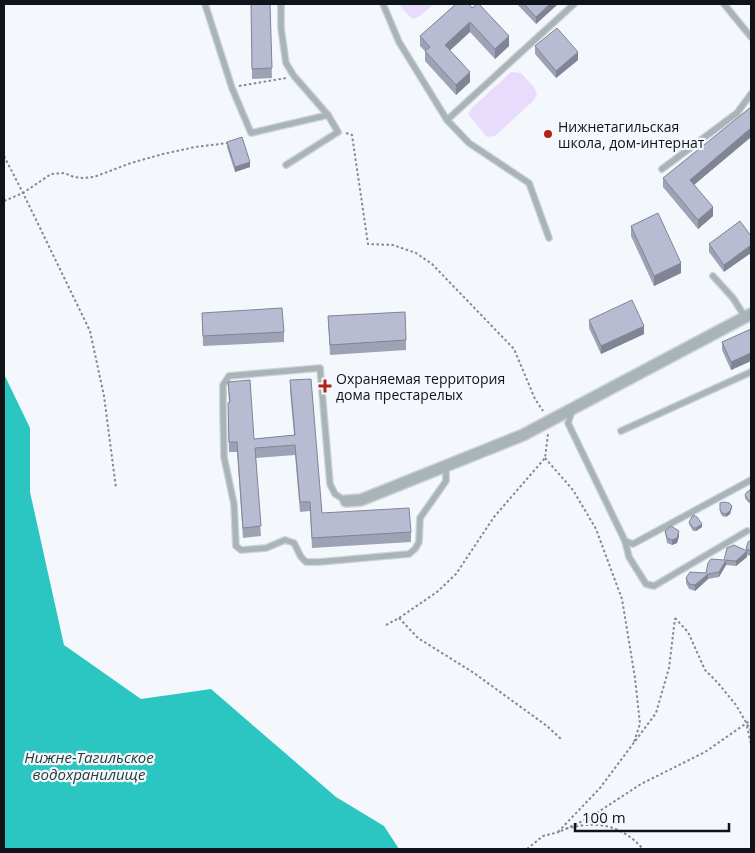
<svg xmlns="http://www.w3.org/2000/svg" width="755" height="853" viewBox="0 0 755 853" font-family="'Open Sans',sans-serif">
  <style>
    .green { fill: #e8dbfb }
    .water { fill: #2bc6c1 }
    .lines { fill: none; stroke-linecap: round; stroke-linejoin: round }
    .service-casing { stroke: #cfd4d8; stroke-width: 8 }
    .minor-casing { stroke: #cfd4d8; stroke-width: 14 }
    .path { stroke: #84898e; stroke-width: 2; stroke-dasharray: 2.5 2.5; stroke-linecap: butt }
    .service { stroke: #a8b4b8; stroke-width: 5.5 }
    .minor { stroke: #a8b4b8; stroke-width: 11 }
    .wall { fill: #9da2b5 }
    .shaded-wall { fill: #808494 }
    .building { fill: #b7bcd3; stroke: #808494 }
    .poi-dot { fill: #b12219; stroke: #f4f8fc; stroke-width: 2 }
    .labels { text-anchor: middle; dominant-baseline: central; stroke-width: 4.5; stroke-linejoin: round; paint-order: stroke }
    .poi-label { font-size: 14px; fill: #0e141a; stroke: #f4f8fc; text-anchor: start }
    .water-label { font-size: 15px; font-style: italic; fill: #253d3c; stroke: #f4f8fc }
  </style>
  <rect width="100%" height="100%" fill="#f4f8fc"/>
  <g class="green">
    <path d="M 399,4 L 434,4 L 421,15 L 414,19 L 411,18 L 400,6 Z"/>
    <path d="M 511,72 L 521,73 L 534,87 L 537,94 L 534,100 L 495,136 L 487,137 L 468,114 L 472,108 Z"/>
  </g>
  <path class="water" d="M 4,374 L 30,428 L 30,492 L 64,645 L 141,699 L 211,689 L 336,797 L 384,826 L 399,849 L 4,849 Z"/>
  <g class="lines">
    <g class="service-casing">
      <g id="service">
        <path d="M 205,4 L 232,88 L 251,133 L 328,115"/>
        <path d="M 281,4 L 281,28 L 286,63 L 294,76 L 328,115 L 338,132 L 286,165"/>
        <path d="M 383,4 L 399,42 L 447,120 L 574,4"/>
        <path d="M 724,4 L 751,37"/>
        <path d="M 447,120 L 469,143 L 529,183 L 549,238"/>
        <path d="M 662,169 L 737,113 L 751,94"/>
        <path d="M 713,276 L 733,298 L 745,317"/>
        <path d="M 572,411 L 568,423 L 625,541 L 633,544 L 751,480"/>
        <path d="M 621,431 L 751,372"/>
        <path d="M 346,501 L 335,494 L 330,484 L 320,368 L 229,376 L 223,385 L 223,408 L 224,457 L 234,504 L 236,546 L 241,550 L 266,548 L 285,540 L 294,543 L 301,557 L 306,562 L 319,562 L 409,554 L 415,549 L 419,542 L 420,518 L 446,481 L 446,466"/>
        <path d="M 625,541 L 629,557 L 646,584 L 654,586 L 747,531"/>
      </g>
    </g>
    <g class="minor-casing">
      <path id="minor" d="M 346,501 L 361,500 L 523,435 L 751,314"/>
    </g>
    <g class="path">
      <path d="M 239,86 L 286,78"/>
      <path d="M 346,133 L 352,135 L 368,244 L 393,245 L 416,253 L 432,264 L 514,349 L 535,399 L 543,411"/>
      <path d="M 4,156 L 23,193 L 90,331 L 104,396 L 116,488"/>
      <path d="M 4,201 L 23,193 L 51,174 L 64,173 L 74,177 L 83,178 L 94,177 L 131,163 L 163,154 L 195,147 L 228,143"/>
      <path d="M 545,458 L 573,490 L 596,529 L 622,599 L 635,678 L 640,724 L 634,742"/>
      <path d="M 399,618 L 418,638 L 474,673 L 547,726 L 561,739"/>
      <path d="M 675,618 L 688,632 L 705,670 L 718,683 L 736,705 L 751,731"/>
      <path d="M 386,625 L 399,618 L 437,592 L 456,574 L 494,517 L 545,458 L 548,434"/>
      <path d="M 747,726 L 751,744"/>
      <path d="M 566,829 C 596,820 622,825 643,849"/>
      <path d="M 561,831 L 589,818 L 641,784 L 705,752 L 751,720"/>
      <path d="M 558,832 L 600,788 L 656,713 L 669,668 L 675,618"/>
      <path d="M 527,849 L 543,836 L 559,832"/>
    </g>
    <use href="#service" class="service"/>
    <use href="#minor" class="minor"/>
  </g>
  <g class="wall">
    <path d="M 251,4 L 270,4 L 272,78 L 252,79 Z"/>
    <path d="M 456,4 L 509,46 L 495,59 L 470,32 L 450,50 L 470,82 L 456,95 L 425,61 L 425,51 L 420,46 L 420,36 Z"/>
    <path d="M 517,4 L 558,4 L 536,24 Z"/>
    <path d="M 535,46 L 578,60 L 556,78 L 535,54 Z"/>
    <path d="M 751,107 L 751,137 L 694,185 L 713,216 L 698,229 L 663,187 L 663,178 Z"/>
    <path d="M 227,142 L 250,167 L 235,172 L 227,147 Z"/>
    <path d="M 740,221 L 724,272 L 709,252 L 709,244 Z"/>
    <path d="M 631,226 L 681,273 L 654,286 L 631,236 Z"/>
    <path d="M 202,313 L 284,332 L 284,342 L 203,346 Z"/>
    <path d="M 328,316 L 406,340 L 406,350 L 330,355 Z"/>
    <path d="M 589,320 L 644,334 L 601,354 L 589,328 Z"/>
    <path d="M 751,329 L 751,361 L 731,370 L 722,350 L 722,342 Z"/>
    <path d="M 290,380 L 322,513 L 411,532 L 411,542 L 312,548 L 310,511 L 300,512 L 295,455 L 256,458 L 261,536 L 243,538 L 237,452 L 229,452 L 228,413 L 229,403 L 228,382 L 254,439 L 294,435 L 290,390 Z"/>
    <path d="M 751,489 L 751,504 L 748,502 L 745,498 L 745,495 Z"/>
    <path d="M 720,503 L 732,508 L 730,514 L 726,517 L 722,516 L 720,512 Z"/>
    <path d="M 689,522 L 702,527 L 696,531 L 693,531 L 689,524 Z"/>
    <path d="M 665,531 L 679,536 L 677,543 L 672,545 L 667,543 Z"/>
    <path d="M 751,540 L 751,556 L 747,555 L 747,557 L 736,566 L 726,565 L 719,577 L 708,579 L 695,591 L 689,589 L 686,583 L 686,578 L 706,573 L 724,560 L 746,551 L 746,549 Z"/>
  </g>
  <g class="shaded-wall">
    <path d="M 550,4 L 558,4 L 536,24 L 536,17 Z"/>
    <path d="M 470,22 L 470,32 L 445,55 L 445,45 Z"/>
    <path d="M 509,36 L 509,46 L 495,59 L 495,49 Z"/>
    <path d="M 578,52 L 578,60 L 556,78 L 556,71 Z"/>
    <path d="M 470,72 L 470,82 L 456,95 L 456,85 Z"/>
    <path d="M 751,128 L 751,137 L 690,188 L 690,180 Z"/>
    <path d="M 250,162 L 250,167 L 235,172 L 235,167 Z"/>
    <path d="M 713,207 L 713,216 L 698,229 L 698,220 Z"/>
    <path d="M 751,245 L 751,253 L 724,272 L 724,265 Z"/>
    <path d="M 681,263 L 681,273 L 654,286 L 654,276 Z"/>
    <path d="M 644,326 L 644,334 L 601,354 L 601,346 Z"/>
    <path d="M 751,353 L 751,361 L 731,370 L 731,362 Z"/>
    <path d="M 732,506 L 730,514 L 726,517 L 726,514 Z"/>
    <path d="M 702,524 L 702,527 L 696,531 L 696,528 Z"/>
    <path d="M 679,531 L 679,536 L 677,543 L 672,545 L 672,540 Z"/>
    <path d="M 747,551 L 747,557 L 736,566 L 736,561 Z"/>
    <path d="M 726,560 L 726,565 L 719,577 L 719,572 Z"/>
    <path d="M 708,574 L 708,579 L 695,591 L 695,585 Z"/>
  </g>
  <g class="building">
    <path d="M 251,4 L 270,4 L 272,68 L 252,69 Z"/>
    <path d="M 456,4 L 469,4 L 472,8 L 477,4 L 479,4 L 509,36 L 495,49 L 470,22 L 445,45 L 470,72 L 456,85 L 425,51 L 430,47 L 420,36 Z"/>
    <path d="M 524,4 L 550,4 L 536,17 Z"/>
    <path d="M 557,28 L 578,52 L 556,71 L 535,46 Z"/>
    <path d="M 751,107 L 751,128 L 690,180 L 713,207 L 698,220 L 663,178 Z"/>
    <path d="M 242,137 L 250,162 L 235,167 L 227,142 Z"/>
    <path d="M 658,213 L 681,263 L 654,276 L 631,226 Z"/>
    <path d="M 740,221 L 751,236 L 751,245 L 724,265 L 709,244 Z"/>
    <path d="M 632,300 L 644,326 L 601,346 L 589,320 Z"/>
    <path d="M 282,308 L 284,332 L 203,336 L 202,313 Z"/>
    <path d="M 405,312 L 406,340 L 330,345 L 328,316 Z"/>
    <path d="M 751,329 L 751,353 L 731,362 L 722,342 Z"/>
    <path d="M 311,379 L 322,513 L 409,508 L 411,532 L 312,538 L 310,502 L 300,502 L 295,445 L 255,448 L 261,526 L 243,528 L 237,442 L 229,442 L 228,403 L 230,402 L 228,382 L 250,380 L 254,439 L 295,435 L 290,380 Z"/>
    <path d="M 751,489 L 751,501 L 748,500 L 745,495 L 747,492 Z"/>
    <path d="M 724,502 L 729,503 L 732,506 L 730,511 L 726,514 L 722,513 L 720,510 L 720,503 Z"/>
    <path d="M 693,515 L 697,517 L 702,524 L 696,528 L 693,528 L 689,522 Z"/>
    <path d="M 671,526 L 679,531 L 677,538 L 672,540 L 667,538 L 665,531 Z"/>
    <path d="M 751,540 L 751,551 L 746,549 L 748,542 Z"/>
    <path d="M 734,545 L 747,551 L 736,561 L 726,560 L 719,572 L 708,574 L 695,585 L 689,584 L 686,578 L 690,572 L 706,573 L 708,563 L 711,559 L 724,560 L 727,548 Z"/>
  </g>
  <g class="poi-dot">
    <circle cx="548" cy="134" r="5"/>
    <path d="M322.5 378.5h5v5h5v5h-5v5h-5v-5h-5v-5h5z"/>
  </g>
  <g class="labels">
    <g class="poi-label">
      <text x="558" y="126">Нижнетагильская<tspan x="558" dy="16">школа, дом-интернат</tspan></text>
      <text x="336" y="378">Охраняемая территория<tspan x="336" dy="16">дома престарелых</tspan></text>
    </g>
    <g class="water-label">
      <text x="89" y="757">Нижне-Тагильское<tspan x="89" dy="17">водохранилище</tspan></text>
    </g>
  </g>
  <rect width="755" height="853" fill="none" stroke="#0e141a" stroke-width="10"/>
  <path d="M575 823v8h154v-8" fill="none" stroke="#0e141a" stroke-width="2.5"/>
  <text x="582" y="823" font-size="15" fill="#0e141a" stroke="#f4f8fc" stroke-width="4" paint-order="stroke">100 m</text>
</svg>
